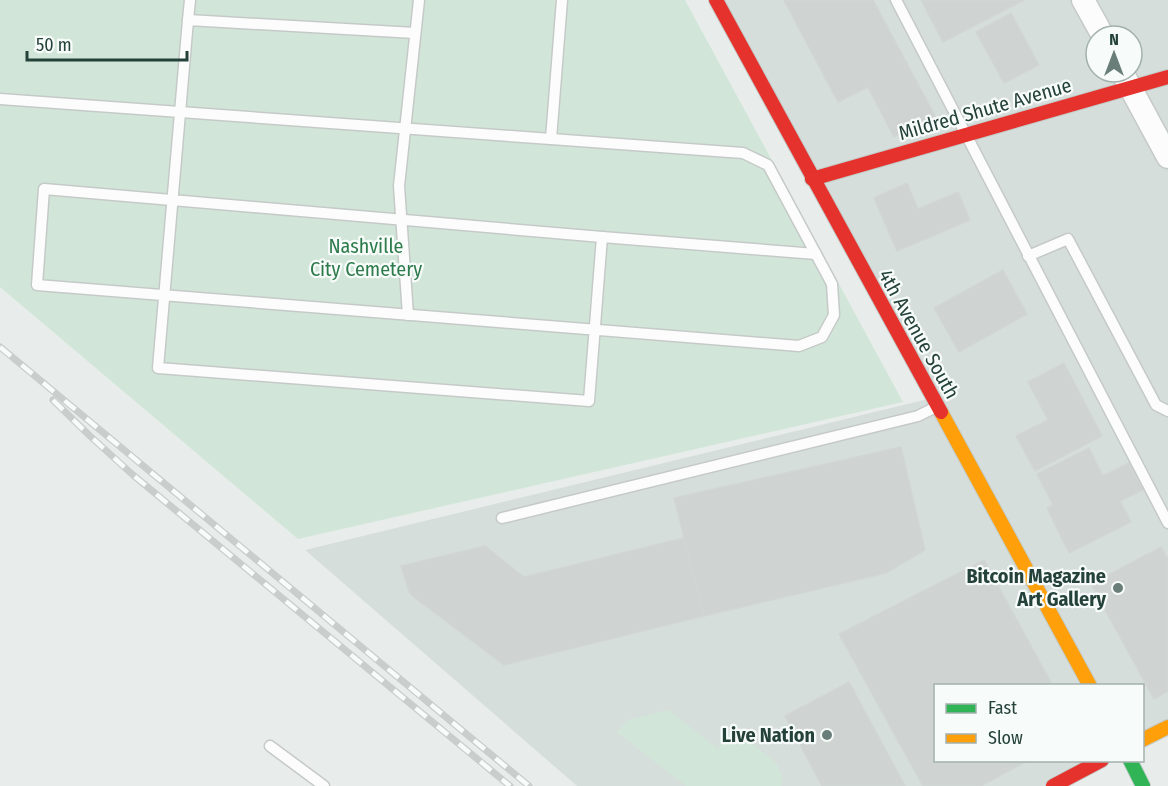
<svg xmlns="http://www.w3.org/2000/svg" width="1168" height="786" viewBox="0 0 1168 786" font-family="'Fira Sans Condensed',sans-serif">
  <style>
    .built { fill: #d6dedb; fill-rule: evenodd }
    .green { fill: #d1e6d8 }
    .building { fill: #cfd4d2; stroke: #d1d6d4; stroke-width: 1.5 }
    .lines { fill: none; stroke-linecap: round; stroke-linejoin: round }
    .lane-casing { stroke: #c5cac8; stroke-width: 13 }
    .street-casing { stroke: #c5cac8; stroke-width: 25 }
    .fast-casing { stroke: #c3cbc8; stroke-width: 16 }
    .slow-casing { stroke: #c3cbc8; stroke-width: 16 }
    .jam-casing { stroke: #c3cbc8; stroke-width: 16 }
    .lane { stroke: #fcfcfc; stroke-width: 10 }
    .street { stroke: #fcfcfc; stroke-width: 22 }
    .fast { stroke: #30b455; stroke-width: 14 }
    .slow { stroke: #ff9f0a; stroke-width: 14 }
    .jam { stroke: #e5322d; stroke-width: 14 }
    .rail-casing { stroke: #c9cdcc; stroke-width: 7 }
    .rail { stroke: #f7fbf9; stroke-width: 4.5; stroke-dasharray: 14; stroke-linecap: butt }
    .poi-dot { fill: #697e78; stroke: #f7fbf9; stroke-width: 2 }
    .labels { text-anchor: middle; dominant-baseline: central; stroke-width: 4.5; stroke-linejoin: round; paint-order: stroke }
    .street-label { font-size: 20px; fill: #24423a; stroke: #f7fbf9 }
    .park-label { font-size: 20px; fill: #2d7a4b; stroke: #f7fbf9 }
    .poi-label { font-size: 20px; font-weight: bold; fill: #24423a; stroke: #f7fbf9; text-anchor: end }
  </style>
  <rect width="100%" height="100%" fill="#e8edeb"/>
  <path class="built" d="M 716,0 L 1168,0 L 1168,727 L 1143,740 L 1142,686 L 936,686 L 936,760 L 1103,761 L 1053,786 L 577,786 L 305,550 L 932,398 ZM 1096,36 L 1132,36 L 1132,72 L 1096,72 Z"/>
  <g class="green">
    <path d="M 0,0 L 685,0 L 903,402 L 298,539 L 0,287 Z"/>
    <path d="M 668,710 L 718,749 L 733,729 L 775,762 L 782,774 L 781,786 L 686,786 L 617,732 L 628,720 Z"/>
  </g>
  <g class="building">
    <path d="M 784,0 L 873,0 L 935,116 L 894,137 L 868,87 L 838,102 Z"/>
    <path d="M 921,0 L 1024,0 L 943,42 Z"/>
    <path d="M 1011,13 L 1039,65 L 1004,83 L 976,32 Z"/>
    <path d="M 907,183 L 918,209 L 958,192 L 970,220 L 897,251 L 874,198 Z"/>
    <path d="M 1003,270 L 1027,314 L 959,352 L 934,308 Z"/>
    <path d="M 1064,363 L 1102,436 L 1035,471 L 1016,436 L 1048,420 L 1028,382 Z"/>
    <path d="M 901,447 L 925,550 L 886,573 L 704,616 L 674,498 Z"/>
    <path d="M 1089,448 L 1103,476 L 1129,463 L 1143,490 L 1120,501 L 1131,522 L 1069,553 L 1047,508 L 1053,505 L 1037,474 Z"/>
    <path d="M 684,538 L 704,616 L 504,665 L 410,594 L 401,566 L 485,546 L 524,577 Z"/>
    <path d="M 1161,547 L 1168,559 L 1168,691 L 1154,699 L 1091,584 Z"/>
    <path d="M 984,560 L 1053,686 L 936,686 L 936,760 L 1029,760 L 981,786 L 923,786 L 839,634 Z"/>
    <path d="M 849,682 L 905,786 L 822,786 L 785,716 Z"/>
  </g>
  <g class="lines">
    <g class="lane-casing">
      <g id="lane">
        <path d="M 896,0 L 1168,523"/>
        <path d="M 188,20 L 190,0"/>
        <path d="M 415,33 L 188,20 C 178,136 168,252 158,368 L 589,401 L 602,237 C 416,222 230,206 44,189 L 37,285 C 291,305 545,326 799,346 L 822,337 L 834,315 L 832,284 L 768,165 L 743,153 L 551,139"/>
        <path d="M 0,99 L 551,139 L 562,0"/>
        <path d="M 602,237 L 816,254"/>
        <path d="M 1028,256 L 1068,239 L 1156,405 L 1168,411"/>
        <path d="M 408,315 L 399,186 L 419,0"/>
        <path d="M 502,518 L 918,416 L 934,408"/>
        <path d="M 270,746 L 324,786"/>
      </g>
    </g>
    <g class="street-casing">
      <g id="street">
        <path d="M 1083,0 L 1103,36"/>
        <path d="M 1122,72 L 1168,157"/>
      </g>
    </g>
    <g class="fast-casing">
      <path id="fast" d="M 1130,760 L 1143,786"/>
    </g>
    <g class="slow-casing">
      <g id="slow">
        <path d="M 941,412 L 1090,686"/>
        <path d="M 1142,740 L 1168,727"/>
      </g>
    </g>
    <g class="jam-casing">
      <g id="jam">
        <path d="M 716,0 L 941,412"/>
        <path d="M 812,179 L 1168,77"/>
        <path d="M 1053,786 L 1102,760"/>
      </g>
    </g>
    <use href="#lane" class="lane"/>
    <use href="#street" class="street"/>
    <use href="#fast" class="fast"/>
    <use href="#slow" class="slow"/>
    <use href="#jam" class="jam"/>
    <g class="rail-casing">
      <g id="rail">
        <path d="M 0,347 L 529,786"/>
        <path d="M 53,400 L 90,436 L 133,475 L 510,786"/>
      </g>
    </g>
    <use href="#rail" class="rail"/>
  </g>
  <g class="poi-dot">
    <circle cx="1118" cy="588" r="6"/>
    <circle cx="827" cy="735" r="6"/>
  </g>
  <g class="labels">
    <g class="street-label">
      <text transform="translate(985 109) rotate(-16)">Mildred Shute Avenue</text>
      <text transform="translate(919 334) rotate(61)">4th Avenue South</text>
    </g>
    <g class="park-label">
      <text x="366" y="246">Nashville<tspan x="366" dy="23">City Cemetery</tspan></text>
    </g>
    <g class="poi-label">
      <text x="1106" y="576">Bitcoin Magazine<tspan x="1106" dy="23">Art Gallery</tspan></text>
      <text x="815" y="735">Live Nation</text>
    </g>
  </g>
  <rect x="934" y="684" width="210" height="78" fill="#f7fbf9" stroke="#a3b1ad" stroke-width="1.5"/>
  <rect x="946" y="704" width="30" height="9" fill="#30b455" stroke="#a3b1ad" stroke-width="1.5"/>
  <text x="988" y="714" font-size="18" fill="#24423a">Fast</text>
  <rect x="946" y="734" width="30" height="9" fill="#ff9f0a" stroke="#a3b1ad" stroke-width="1.5"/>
  <text x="988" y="744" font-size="18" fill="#24423a">Slow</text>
  <g transform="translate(1114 54)"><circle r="28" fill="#f7fbf9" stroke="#a3b1ad" stroke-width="1.5"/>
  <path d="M0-4.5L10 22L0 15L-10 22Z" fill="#697e78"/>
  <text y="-9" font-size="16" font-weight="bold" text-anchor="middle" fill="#24423a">N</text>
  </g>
  <path d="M27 51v9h160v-9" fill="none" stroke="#24423a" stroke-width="3"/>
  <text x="36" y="51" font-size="18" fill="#24423a" stroke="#f7fbf9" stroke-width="4.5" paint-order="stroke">50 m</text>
</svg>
